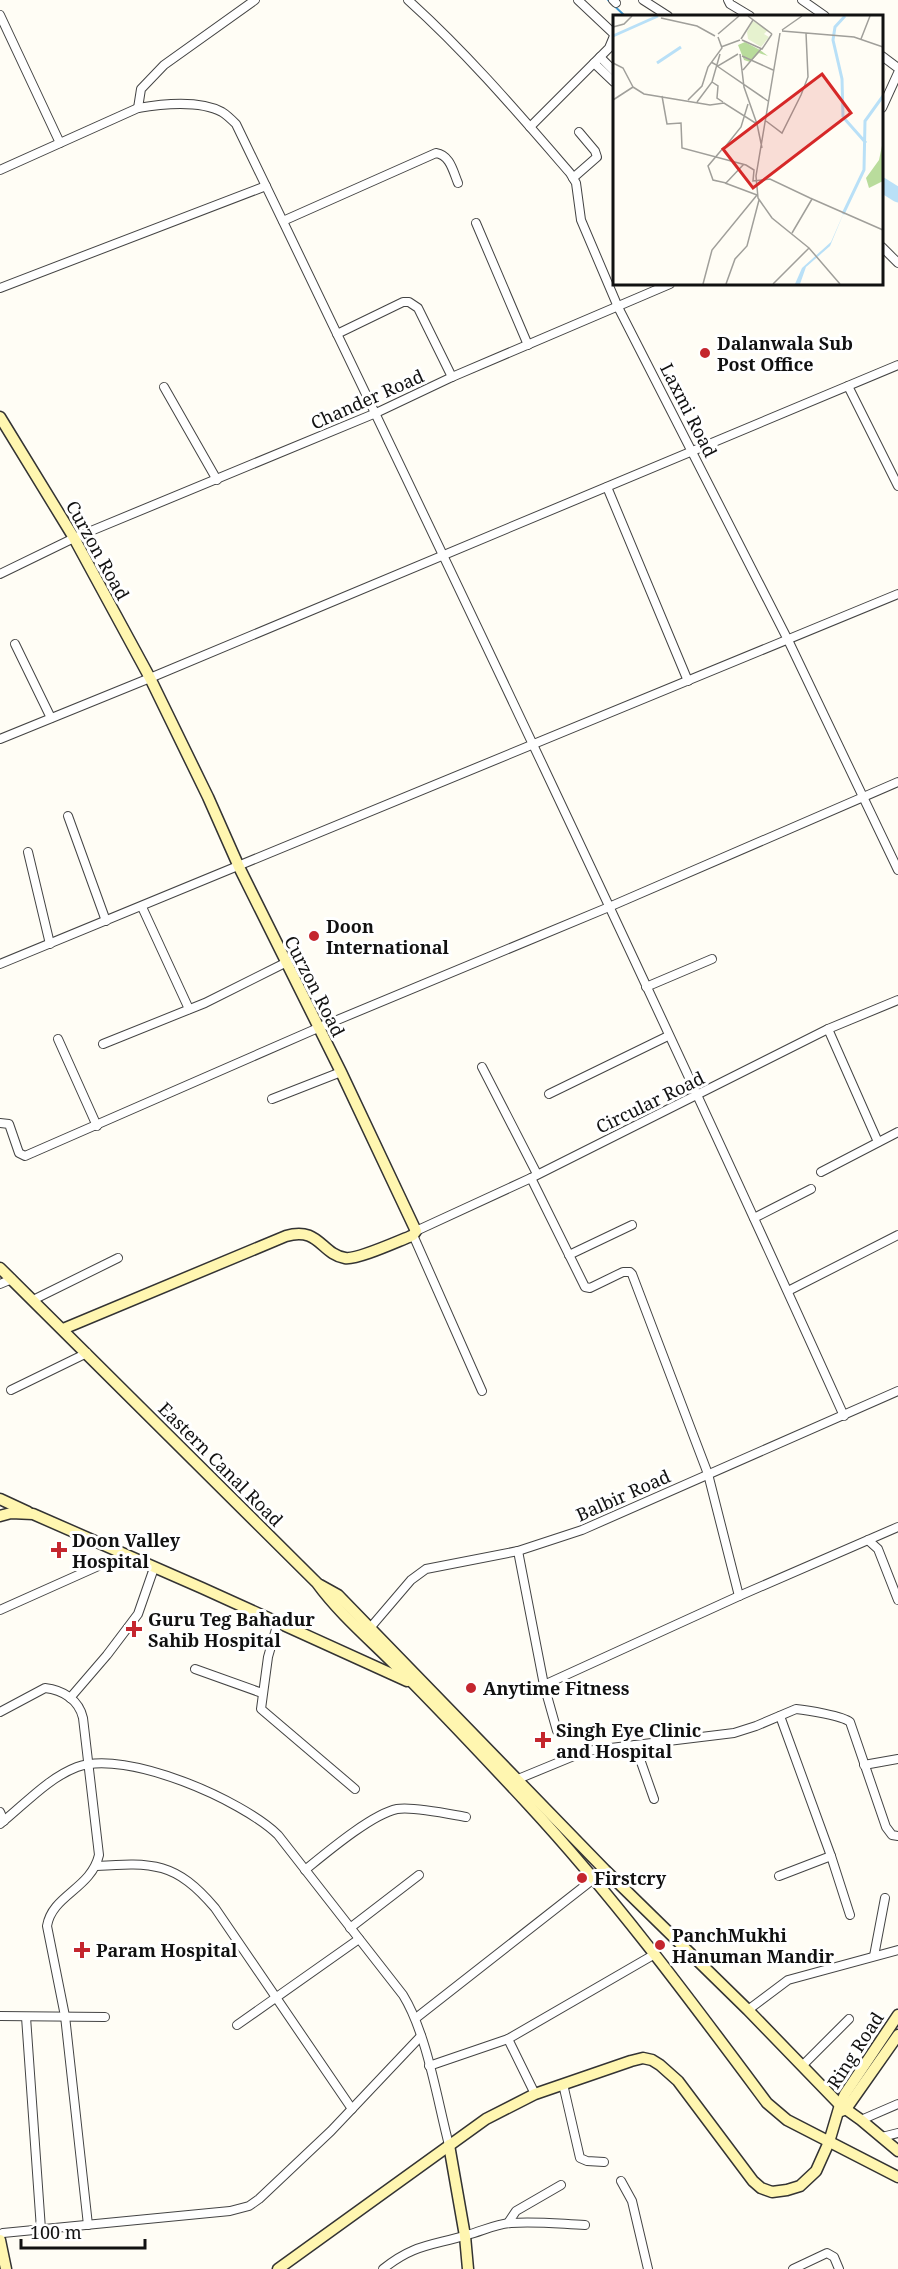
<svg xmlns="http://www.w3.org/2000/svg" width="898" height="2269" viewBox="0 0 898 2269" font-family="'Noto Serif',serif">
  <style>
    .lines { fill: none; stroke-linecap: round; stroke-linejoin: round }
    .stream { stroke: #3f96cf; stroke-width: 2 }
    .river { stroke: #b9e0f7; stroke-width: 15 }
    .street-casing { stroke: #444; stroke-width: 10 }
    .secondary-casing { stroke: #333; stroke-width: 13 }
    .street { stroke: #fff; stroke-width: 8 }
    .secondary { stroke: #fff6b0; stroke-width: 10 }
    .poi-dot { fill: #c4262e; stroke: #fff; stroke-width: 2 }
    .labels { text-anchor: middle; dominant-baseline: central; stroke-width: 6; stroke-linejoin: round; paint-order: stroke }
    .poi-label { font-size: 18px; font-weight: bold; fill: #111; stroke: #fff; text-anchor: start }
    .street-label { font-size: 18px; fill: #111; stroke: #fff }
    .inset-river { fill: none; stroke: #b9e0f7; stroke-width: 3 }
    .inset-road { fill: none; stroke: #a09f9a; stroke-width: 1.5 }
    .view { fill: #d62828; fill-opacity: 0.15; stroke: #d62828; stroke-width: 3 }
    .inset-edge { fill: none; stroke: #111; stroke-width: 3 }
  </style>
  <rect width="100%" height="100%" fill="#fffdf5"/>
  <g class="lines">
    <path class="stream" d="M 608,0 L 625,16"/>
    <path class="river" d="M 882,185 L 898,195"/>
    <g class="street-casing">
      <g id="street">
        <path d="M 408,0 C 467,53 518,113 570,173 L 576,183 L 581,220 L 618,307 L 788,640 L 898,870"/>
        <path d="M 578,0 L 613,33 L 614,36 L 609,48 L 594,63"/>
        <path d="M 613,0 L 616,3"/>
        <path d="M 643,0 L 668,16"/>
        <path d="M 728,0 L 730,4 L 750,16"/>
        <path d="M 802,0 L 825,16"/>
        <path d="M 0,15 L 60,143"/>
        <path d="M 882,56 L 898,68"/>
        <path d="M 600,57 L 614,71"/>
        <path d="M 138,108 L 141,89 L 164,65 L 255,0"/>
        <path d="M 882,108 L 898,73"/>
        <path d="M 530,127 L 594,63 L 614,82"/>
        <path d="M 0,170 L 138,108 C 161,104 200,100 222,112 C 227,115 232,120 236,124 C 443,553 648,982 844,1416"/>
        <path d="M 573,178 L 597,157 L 595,151 L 579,132"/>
        <path d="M 283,221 L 436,153 C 450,155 453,171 458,183"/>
        <path d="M 476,223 L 528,345"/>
        <path d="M 882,247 L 898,263"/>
        <path d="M 0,288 L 266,186"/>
        <path d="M 337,334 L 403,302 L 409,302 L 418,308 L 452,377"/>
        <path d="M 848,386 L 898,486"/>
        <path d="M 164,387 L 217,480"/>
        <path d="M 607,487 L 688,681"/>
        <path d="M 0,574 L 74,538 L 376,413 L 452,377 L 670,284"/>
        <path d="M 15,644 L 51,718"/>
        <path d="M 0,739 L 150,678 L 898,365"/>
        <path d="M 68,816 L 106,921"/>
        <path d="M 28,852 L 50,944"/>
        <path d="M 142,907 L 189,1009"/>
        <path d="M 0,964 L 898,594"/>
        <path d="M 646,987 L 712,959"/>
        <path d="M 828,1029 L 878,1142"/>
        <path d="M 58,1039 L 97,1126"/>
        <path d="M 103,1044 L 205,1003 L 285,963"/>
        <path d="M 482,1067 L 537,1174"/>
        <path d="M 549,1094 L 668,1036"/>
        <path d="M 272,1099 L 341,1072"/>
        <path d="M 0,1123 L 9,1124 L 19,1153 L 25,1156 L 318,1028 L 609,907 L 898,782"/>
        <path d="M 821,1172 L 898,1132"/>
        <path d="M 531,1178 L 585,1287 L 590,1288 L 623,1272 L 630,1272 L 632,1274 L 708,1474 L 739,1596"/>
        <path d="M 754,1218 L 811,1189"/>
        <path d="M 416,1231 L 531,1178 L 828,1029 L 898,1000"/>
        <path d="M 413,1235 L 482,1391"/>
        <path d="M 569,1255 L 632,1225"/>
        <path d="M 0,1284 L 12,1279"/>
        <path d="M 788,1291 L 898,1235"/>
        <path d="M 33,1300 L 118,1258"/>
        <path d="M 11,1390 L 87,1353"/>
        <path d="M 868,1540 L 878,1549 L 898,1600"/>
        <path d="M 518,1551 L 544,1685 L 557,1731"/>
        <path d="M 0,1610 L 123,1555"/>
        <path d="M 278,1622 L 268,1657 L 261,1709 L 355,1789"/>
        <path d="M 370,1628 L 411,1580 L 426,1569 L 518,1551 L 582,1530 L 898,1391"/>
        <path d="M 195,1669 L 262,1693"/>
        <path d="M 544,1685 L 739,1596 L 898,1527"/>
        <path d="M 70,1698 L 107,1655 L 138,1614 L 154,1568"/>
        <path d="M 0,1712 L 45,1688 C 63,1690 79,1700 83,1718 L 99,1855 C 91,1889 52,1895 47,1926 L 65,2016 L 88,2225"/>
        <path d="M 780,1716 L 831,1856 L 850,1915"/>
        <path d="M 635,1745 L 654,1799"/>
        <path d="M 864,1765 L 898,1759"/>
        <path d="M 518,1779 L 586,1751 L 734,1733 L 756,1726 L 796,1709 C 807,1710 843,1716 850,1722 L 886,1827 L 892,1835 L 898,1836"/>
        <path d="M 0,1812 L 4,1821"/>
        <path d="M 0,1824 C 24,1805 48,1778 77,1767 C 126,1749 242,1800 278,1835 L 403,1995 C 427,2034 437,2099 449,2145"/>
        <path d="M 96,1866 C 153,1862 176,1862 215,1908 L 352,2109"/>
        <path d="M 305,1870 C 326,1853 372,1814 397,1809 C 413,1806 449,1814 466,1817"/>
        <path d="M 779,1876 L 831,1856"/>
        <path d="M 350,1928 L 419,1875"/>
        <path d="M 874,1956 L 885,1898"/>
        <path d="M 748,2010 L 788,1980 L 898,1950"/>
        <path d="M 0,2016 L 105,2017"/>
        <path d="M 26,2017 L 41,2229"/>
        <path d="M 416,2018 L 605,1870"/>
        <path d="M 237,2025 L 359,1939"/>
        <path d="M 429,2066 L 508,2039"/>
        <path d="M 802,2066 L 849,2019"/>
        <path d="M 563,2084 L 580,2158 L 587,2161 L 604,2162"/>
        <path d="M 535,2094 L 508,2039 L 655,1954"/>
        <path d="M 861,2120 L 898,2104"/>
        <path d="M 882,2137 L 898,2133"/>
        <path d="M 621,2181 L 632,2201 L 648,2269"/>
        <path d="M 508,2223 L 516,2211 L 561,2185"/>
        <path d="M 3,2233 L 230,2211 L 249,2206 L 259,2199 L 331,2131 L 421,2036"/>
        <path d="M 383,2269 C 414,2244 431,2246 467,2235 C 482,2231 496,2224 511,2223 C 535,2221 561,2224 585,2225"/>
        <path d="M 793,2269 L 827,2253 L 834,2257 L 839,2269"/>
      </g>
    </g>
    <g class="secondary-casing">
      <g id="secondary">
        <path d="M 0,417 L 74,538 L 150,678 L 208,797 L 239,867 L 341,1072 L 416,1231 L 413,1235 L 409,1237 C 396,1242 357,1260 345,1258 C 321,1254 319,1226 286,1236 L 63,1329"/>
        <path d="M 0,1268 L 317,1583 C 341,1616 374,1643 402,1672 C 445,1715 487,1760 528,1804 C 615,1898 691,2001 767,2103 L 787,2120 L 898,2177"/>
        <path d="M 0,1499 L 28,1512"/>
        <path d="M 0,1516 L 11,1513 L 33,1514 L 202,1588 L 407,1681"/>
        <path d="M 320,1585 L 338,1595 L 605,1870 L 748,2010 L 840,2105 L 861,2120 L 898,2151"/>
        <path d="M 841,2111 L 846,2109 L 898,2035"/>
        <path d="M 449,2145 L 465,2236 L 468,2269"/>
        <path d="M 0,2240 L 6,2269"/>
        <path d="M 278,2269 L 486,2119 L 535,2094 L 631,2061 L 643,2058 L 652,2060 L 660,2065 L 678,2081 L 753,2181 L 761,2188 L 772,2192 L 787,2190 L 800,2186 L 816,2171 L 829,2142 L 840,2105 L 845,2094 L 898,2015"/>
      </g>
    </g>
    <use href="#street" class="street"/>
    <use href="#secondary" class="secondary"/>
  </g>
  <g class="poi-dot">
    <circle cx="705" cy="353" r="6"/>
    <circle cx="314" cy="936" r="6"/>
    <path d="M56 1541h6v6h6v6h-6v6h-6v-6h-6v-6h6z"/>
    <path d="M131 1620h6v6h6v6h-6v6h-6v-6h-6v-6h6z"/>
    <circle cx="471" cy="1688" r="6"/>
    <path d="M540 1731h6v6h6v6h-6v6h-6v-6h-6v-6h6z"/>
    <circle cx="582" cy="1878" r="6"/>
    <circle cx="660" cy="1945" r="6"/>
    <path d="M79 1941h6v6h6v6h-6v6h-6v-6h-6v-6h6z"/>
  </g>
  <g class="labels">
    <g class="poi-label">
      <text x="717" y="343">Dalanwala Sub<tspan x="717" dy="21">Post Office</tspan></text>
      <text x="326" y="926">Doon<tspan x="326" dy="21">International</tspan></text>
      <text x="72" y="1540">Doon Valley<tspan x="72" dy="21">Hospital</tspan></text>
      <text x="148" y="1619">Guru Teg Bahadur<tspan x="148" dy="21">Sahib Hospital</tspan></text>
      <text x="483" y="1688">Anytime Fitness</text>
      <text x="556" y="1730">Singh Eye Clinic<tspan x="556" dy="21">and Hospital</tspan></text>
      <text x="594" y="1878">Firstcry</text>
      <text x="672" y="1935">PanchMukhi<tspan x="672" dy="21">Hanuman Mandir</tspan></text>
      <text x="96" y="1950">Param Hospital</text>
    </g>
    <g class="street-label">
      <text transform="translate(367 399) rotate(-24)">Chander Road</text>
      <text transform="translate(689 410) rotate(63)">Laxmi Road</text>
      <text transform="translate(98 550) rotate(61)">Curzon Road</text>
      <text transform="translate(315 986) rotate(63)">Curzon Road</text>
      <text transform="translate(650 1102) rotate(-26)">Circular Road</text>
      <text transform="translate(221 1464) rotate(45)">Eastern Canal Road</text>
      <text transform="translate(623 1495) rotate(-24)">Balbir Road</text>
      <text transform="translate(855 2050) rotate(-57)">Ring Road</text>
    </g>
  </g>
  <g transform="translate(613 15)">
    <rect width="270" height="270" fill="#fffdf5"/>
    <path d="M 132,27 L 147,35 L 155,41 L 146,38 L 137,47 L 131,45 L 125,30 ZM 270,126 L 270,166 L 256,173 L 253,163 L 266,145 Z" fill="#b9dc9c"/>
    <path d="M 140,6 L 155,15 L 151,19 L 156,22 L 148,32 L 135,24 L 134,17 Z" fill="#e6f2cf"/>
    <path d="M 232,195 L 217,231 L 193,252 L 187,269 L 182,269 L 189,253 L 218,227 Z" fill="#b9e0f7"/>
    <path class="inset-river" d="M 0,21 L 45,1M 44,48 L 68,32M 230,102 L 229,64 L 220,25 L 222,12 L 232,1M 230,102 L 253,128M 230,199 L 251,155 L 252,106 L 270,81"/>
    <path class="inset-road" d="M 135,1 L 159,19M 48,3 L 84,11 L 102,21M 0,12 L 11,9 L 19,1M 169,15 L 189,1M 169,16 L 241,22 L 270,32M 105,19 L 126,1M 128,24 L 140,5M 248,24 L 257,1M 129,25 L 149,34 L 159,19M 108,32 L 127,25M 127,39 L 131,72 L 144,109M 129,41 L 160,55M 98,47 L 105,51 L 125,39M 0,48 L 10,53 L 20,72M 104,51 L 155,86M 130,55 L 148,34M 99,67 L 105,71 L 104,83 L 110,87M 49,81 L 54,109 L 68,108 L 69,133 L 133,150 L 141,155 L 140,166 L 157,164 L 197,183M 0,85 L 20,72 L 31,79 L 97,90 L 111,88 L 144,109 L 149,133M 75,85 L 89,71 L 95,52 L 109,33 L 105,22M 84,87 L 99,67 L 107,39M 153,106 L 169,118 L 188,80 L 195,62 L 193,18M 111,132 L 95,151 L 100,165 L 113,168 L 131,149M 112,132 L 128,112 L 135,89M 112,168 L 144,180M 144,172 L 145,183 L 159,203 L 196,233M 144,173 L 143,161 L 167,18M 197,183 L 270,215M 179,218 L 199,184M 90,269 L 99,235 L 144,180M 113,269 L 122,244 L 134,231 L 146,185M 160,269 L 196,233 L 227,269"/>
    <path class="view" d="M 209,59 L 238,98 L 140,173 L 110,134 Z"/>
    <rect width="270" height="270" class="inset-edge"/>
  </g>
  <path d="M21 2239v9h124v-9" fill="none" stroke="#111111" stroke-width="3"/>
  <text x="30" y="2239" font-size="18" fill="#111111" stroke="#ffffff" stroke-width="4.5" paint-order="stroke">100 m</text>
</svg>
